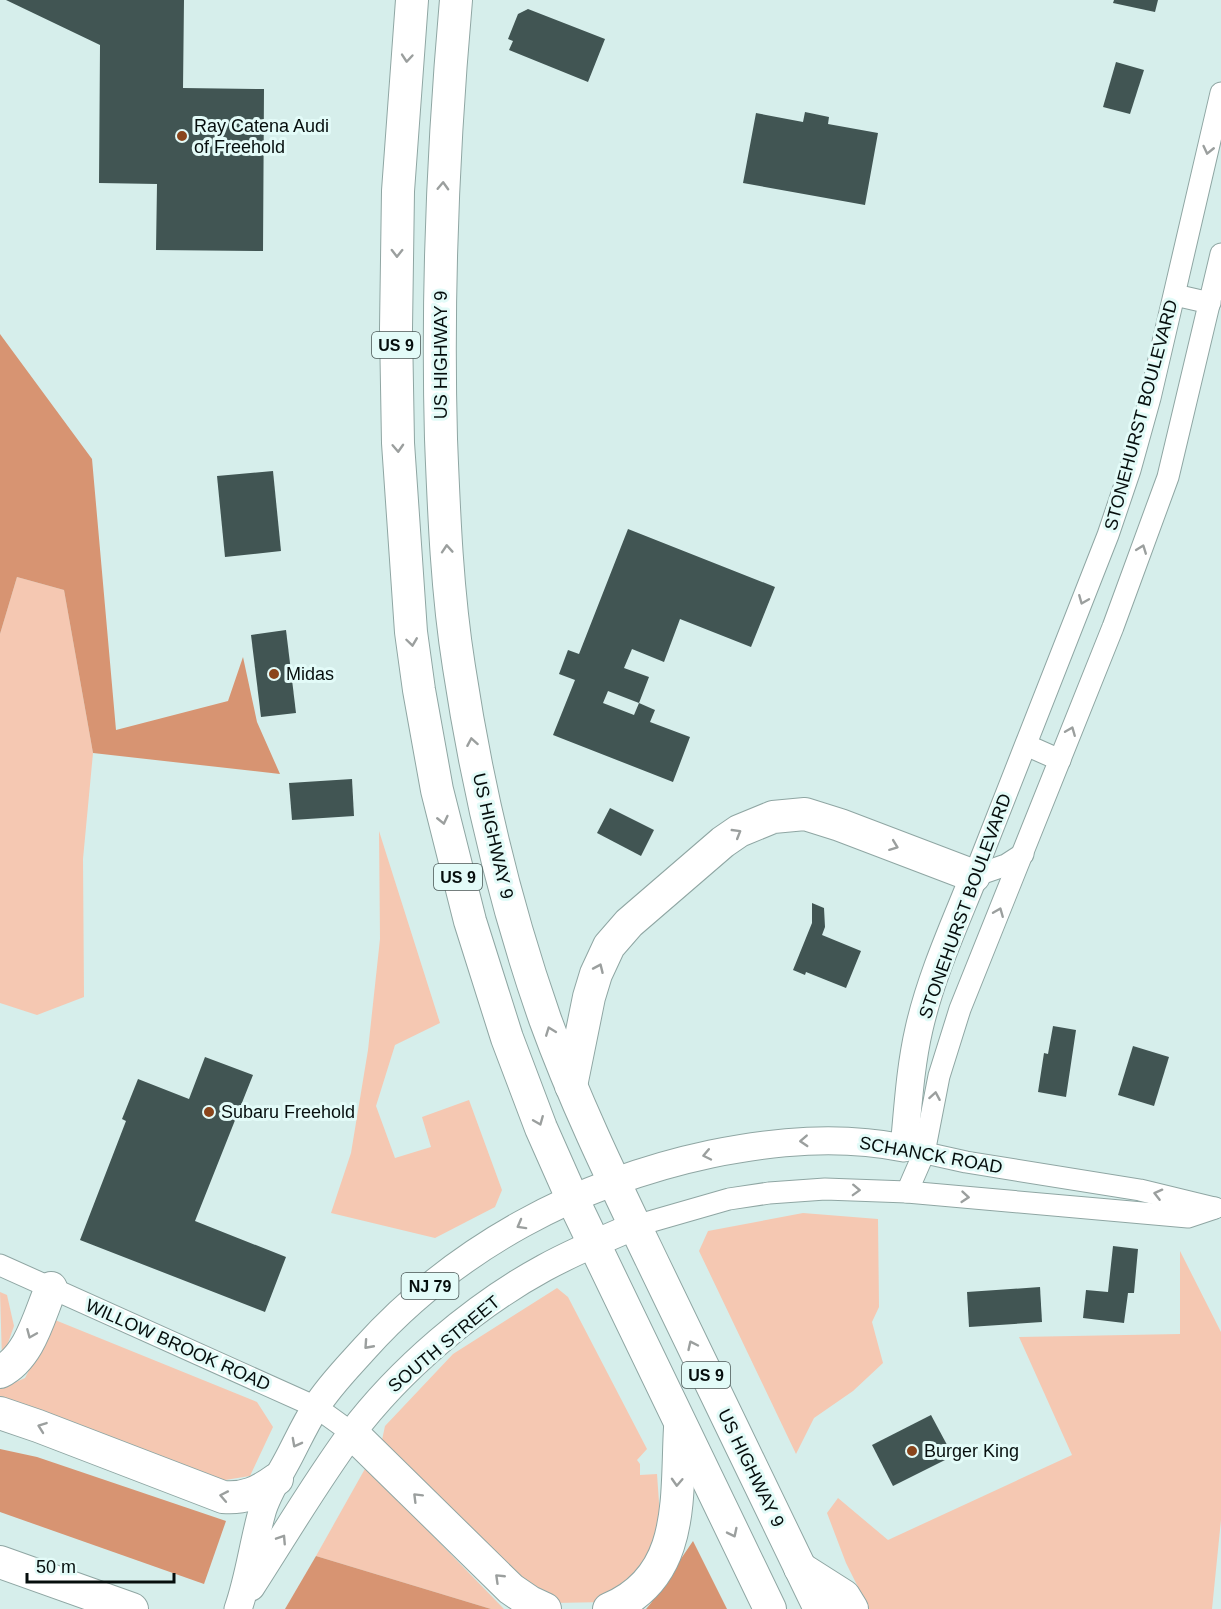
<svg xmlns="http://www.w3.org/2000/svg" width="1221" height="1609" viewBox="0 0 1221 1609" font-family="Arial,sans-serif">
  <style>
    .green { fill: #f5c8b2 }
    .forest { fill: #d79472 }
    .building { fill: #415553 }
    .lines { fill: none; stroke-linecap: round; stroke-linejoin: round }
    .minor-casing { stroke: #8fa6a3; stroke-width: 23 }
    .major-casing { stroke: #8fa6a3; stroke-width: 29 }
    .highway-casing { stroke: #8fa6a3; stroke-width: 34 }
    .minor { stroke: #fff; stroke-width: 21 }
    .major { stroke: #fff; stroke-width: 27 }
    .highway { stroke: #fff; stroke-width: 32 }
    .oneway { stroke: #9b9f9e }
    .poi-dot { fill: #8a451c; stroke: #e3fbf8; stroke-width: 2 }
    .labels { text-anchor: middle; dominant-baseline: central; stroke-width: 6; stroke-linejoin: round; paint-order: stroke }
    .shield { fill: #e3fbf8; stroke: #485554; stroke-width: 1.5 }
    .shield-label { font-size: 16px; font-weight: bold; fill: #060e0d }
    .poi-label { font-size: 18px; fill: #060e0d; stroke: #e3fbf8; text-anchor: start }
    .street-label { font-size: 18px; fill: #060e0d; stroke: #e3fbf8 }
  </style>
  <rect width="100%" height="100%" fill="#d6eeeb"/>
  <g class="green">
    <path d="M 17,577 L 64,590 L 93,753 L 83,859 L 84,997 L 37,1015 L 0,1003 L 0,634 Z"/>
    <path d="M 379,831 L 440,1023 L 395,1045 L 376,1106 L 395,1158 L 431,1147 L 422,1117 L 469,1100 L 502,1190 L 495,1207 L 435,1238 L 331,1213 L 351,1153 L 368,1050 L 380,939 Z"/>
    <path d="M 803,1213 L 878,1219 L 879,1307 L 872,1322 L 883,1363 L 853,1391 L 814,1418 L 796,1454 L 699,1251 L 708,1231 Z"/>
    <path d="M 1180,1251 L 1221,1332 L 1221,1520 L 1212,1609 L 869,1609 L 846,1563 L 827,1513 L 838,1498 L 888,1540 L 1072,1455 L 1019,1337 L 1180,1334 Z"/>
    <path d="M 557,1288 L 568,1297 L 647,1449 L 637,1460 L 640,1464 L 640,1475 L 657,1474 L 661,1530 L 646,1572 L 607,1602 L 553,1603 L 526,1590 L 391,1457 L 382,1440 L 385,1426 L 453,1354 Z"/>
    <path d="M 0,1292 L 7,1295 L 14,1326 L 2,1360 Z"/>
    <path d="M 55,1320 L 257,1402 L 273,1427 L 250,1476 L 219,1481 L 0,1402 L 0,1389 L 25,1378 Z"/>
    <path d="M 366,1467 L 504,1609 L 491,1609 L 316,1556 Z"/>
  </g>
  <g class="forest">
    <path d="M 0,334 L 92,459 L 116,730 L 228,701 L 243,657 L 257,722 L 280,774 L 93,753 L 64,590 L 17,577 L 0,634 Z"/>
    <path d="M 0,1449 L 37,1457 L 226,1521 L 204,1584 L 0,1512 Z"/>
    <path d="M 693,1541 L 727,1609 L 646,1609 L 651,1603 Z"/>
    <path d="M 316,1556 L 491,1609 L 285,1609 Z"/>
  </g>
  <g class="building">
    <path d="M 6,0 L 184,0 L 183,88 L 264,89 L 263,251 L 156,250 L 157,184 L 99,183 L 100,45 Z"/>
    <path d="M 1114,0 L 1158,0 L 1155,12 L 1113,3 Z"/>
    <path d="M 528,9 L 605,39 L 588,82 L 509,50 L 513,41 L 508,39 L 518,14 Z"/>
    <path d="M 1116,62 L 1144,70 L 1130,114 L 1103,107 Z"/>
    <path d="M 805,112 L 829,117 L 828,124 L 878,133 L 865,205 L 743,183 L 756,113 L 803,122 Z"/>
    <path d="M 273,471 L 281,551 L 225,557 L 217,476 Z"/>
    <path d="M 628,529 L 775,587 L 751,647 L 680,619 L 664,662 L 632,649 L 624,668 L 649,677 L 639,703 L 608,691 L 603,703 L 634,715 L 639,703 L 655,710 L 650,722 L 690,737 L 673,782 L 553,735 L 575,680 L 559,674 L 568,650 L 579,654 Z"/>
    <path d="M 286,630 L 296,713 L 261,717 L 251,635 Z"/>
    <path d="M 352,779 L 354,816 L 292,820 L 289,783 Z"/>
    <path d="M 610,808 L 654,830 L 641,856 L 597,833 Z"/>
    <path d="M 812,903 L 824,908 L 825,927 L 822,935 L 861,951 L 846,988 L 806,972 L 805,975 L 793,970 L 812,923 Z"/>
    <path d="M 1053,1026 L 1076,1030 L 1066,1097 L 1038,1092 L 1044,1053 L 1048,1054 Z"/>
    <path d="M 1133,1046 L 1169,1057 L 1154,1106 L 1118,1095 Z"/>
    <path d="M 205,1057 L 253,1075 L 195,1221 L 286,1257 L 265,1312 L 80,1240 L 126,1121 L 122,1119 L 138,1079 L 189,1099 Z"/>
    <path d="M 1113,1246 L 1138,1249 L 1134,1293 L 1128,1293 L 1124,1323 L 1083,1318 L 1086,1290 L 1108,1292 Z"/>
    <path d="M 1040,1287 L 1042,1322 L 969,1327 L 967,1292 Z"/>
    <path d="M 931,1415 L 953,1456 L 893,1486 L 872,1445 Z"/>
  </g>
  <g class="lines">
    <g class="minor-casing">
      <g id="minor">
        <path d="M 1175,295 L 1210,303"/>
        <path d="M 1026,745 L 1060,760"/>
        <path d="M 974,876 L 1108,535 L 1130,470 L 1150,398 L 1221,93"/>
        <path d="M 974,876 L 1006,865 L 1023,854"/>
        <path d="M 912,1150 L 966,1162 L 1140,1190 L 1214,1208"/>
        <path d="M 907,1192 L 924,1153 L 939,1076 L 960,1009 L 1113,627 L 1168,477 L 1221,254"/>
        <path d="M 635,1226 L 729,1199 L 769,1193 L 825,1189 L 907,1192 L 1188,1217 L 1215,1208"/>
        <path d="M 0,1265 L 316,1407 L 352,1433"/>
      </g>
    </g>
    <g class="major-casing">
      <g id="major">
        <path d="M 251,1587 C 284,1536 315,1483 351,1434 C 399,1370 474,1306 544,1268 C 573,1252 604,1239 635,1226"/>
        <path d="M 238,1609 C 249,1578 253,1544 262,1512 C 267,1494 279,1476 288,1459 C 297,1442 305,1424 316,1407 C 329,1386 348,1367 365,1348 C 456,1247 579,1182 711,1154 C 776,1141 839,1135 904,1148 C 908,1108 910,1068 919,1029 C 931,976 954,926 974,876"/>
      </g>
    </g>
    <g class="highway-casing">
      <g id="highway">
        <path d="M 412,0 L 398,191 L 396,329 L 398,443 L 411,632 L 419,690 L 437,790 L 470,921 L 507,1038 L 541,1128 L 572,1198 L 770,1609"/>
        <path d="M 456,0 C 443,146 437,292 441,439 C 444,515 447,592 459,667 C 477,786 505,905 545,1019 C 575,1102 613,1180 651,1259 C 707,1376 764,1492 820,1609"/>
        <path d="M 571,1086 L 589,997 L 596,974 L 609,946 L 629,923 L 723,842 L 739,831 L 773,817 L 805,814 L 840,825 L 974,876"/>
        <path d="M 0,1372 C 30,1357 39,1316 51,1288"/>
        <path d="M 0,1413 L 38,1426 L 223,1497 C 245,1499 259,1492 277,1479"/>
        <path d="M 352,1433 L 511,1589 L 530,1602 L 545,1609"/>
        <path d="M 0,1562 L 132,1609"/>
        <path d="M 800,1568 L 844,1596 L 852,1609"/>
        <path d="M 609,1609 C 686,1577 676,1497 680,1428"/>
      </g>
    </g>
    <use href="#minor" class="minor"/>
    <use href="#major" class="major"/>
    <use href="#highway" class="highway"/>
  </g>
  <defs><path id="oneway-chevron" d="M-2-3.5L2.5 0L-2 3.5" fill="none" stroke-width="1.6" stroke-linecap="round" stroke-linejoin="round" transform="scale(1.5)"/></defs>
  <g class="oneway">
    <use href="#oneway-chevron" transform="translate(407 58) rotate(95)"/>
    <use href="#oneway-chevron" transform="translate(1208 150) rotate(103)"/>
    <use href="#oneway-chevron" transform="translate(443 186) rotate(-88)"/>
    <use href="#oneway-chevron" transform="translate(397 253) rotate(91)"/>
    <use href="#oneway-chevron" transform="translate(398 448) rotate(87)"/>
    <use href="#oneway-chevron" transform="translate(447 549) rotate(-94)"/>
    <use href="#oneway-chevron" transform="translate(1142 549) rotate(-69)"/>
    <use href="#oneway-chevron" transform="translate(1083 600) rotate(112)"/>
    <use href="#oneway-chevron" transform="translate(412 642) rotate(82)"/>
    <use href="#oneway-chevron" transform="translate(1071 731) rotate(-68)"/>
    <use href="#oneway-chevron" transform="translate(472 742) rotate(-100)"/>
    <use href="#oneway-chevron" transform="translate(443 820) rotate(77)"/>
    <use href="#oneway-chevron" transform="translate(737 833) rotate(-31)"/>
    <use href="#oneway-chevron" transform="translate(894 846) rotate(21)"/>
    <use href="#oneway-chevron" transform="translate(999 912) rotate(-68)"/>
    <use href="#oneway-chevron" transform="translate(599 968) rotate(-66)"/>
    <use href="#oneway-chevron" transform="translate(550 1031) rotate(-111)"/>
    <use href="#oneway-chevron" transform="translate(935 1096) rotate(-80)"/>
    <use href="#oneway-chevron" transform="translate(539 1121) rotate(68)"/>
    <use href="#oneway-chevron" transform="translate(804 1141) rotate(177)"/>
    <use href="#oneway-chevron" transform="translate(707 1155) rotate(168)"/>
    <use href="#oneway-chevron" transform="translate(856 1190) rotate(2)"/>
    <use href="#oneway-chevron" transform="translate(1158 1194) rotate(-166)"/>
    <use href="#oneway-chevron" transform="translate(965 1197) rotate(5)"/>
    <use href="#oneway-chevron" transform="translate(521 1225) rotate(151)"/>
    <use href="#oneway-chevron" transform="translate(31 1334) rotate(113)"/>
    <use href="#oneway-chevron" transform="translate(368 1345) rotate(132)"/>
    <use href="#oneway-chevron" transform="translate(692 1345) rotate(-115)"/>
    <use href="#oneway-chevron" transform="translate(42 1427) rotate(-160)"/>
    <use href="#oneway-chevron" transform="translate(296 1443) rotate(118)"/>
    <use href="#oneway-chevron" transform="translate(677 1482) rotate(93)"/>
    <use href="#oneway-chevron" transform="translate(224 1496) rotate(-169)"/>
    <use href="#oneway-chevron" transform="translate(417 1497) rotate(-135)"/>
    <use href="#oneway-chevron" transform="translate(733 1533) rotate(64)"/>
    <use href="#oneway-chevron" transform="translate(282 1539) rotate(-57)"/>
    <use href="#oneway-chevron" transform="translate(499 1578) rotate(-136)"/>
  </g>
  <g class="poi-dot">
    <circle cx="182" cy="136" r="6"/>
    <circle cx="274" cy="674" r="6"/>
    <circle cx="209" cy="1112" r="6"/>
    <circle cx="912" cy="1451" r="6"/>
  </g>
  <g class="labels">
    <g class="shield">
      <rect x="372" y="332" width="48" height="26" rx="4.5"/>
      <rect x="434" y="864" width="48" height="26" rx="4.5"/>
      <rect x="401.5" y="1273" width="57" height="26" rx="4.5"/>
      <rect x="682" y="1362" width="48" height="26" rx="4.5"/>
    </g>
    <g class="shield-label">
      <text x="396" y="345">US 9</text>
      <text x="458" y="877">US 9</text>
      <text x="430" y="1286">NJ 79</text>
      <text x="706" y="1375">US 9</text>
    </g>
    <g class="poi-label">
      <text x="194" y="126">Ray Catena Audi<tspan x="194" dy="21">of Freehold</tspan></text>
      <text x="286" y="674">Midas</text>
      <text x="221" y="1112">Subaru Freehold</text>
      <text x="924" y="1451">Burger King</text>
    </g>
    <g class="street-label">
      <text transform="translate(441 355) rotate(-90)">US HIGHWAY 9</text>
      <text transform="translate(1141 415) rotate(-75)">STONEHURST BOULEVARD</text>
      <text transform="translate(493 836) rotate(77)">US HIGHWAY 9</text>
      <text transform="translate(965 906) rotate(-70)">STONEHURST BOULEVARD</text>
      <text transform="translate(931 1155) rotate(10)">SCHANCK ROAD</text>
      <text transform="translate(444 1344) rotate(-40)">SOUTH STREET</text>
      <text transform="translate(178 1345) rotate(24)">WILLOW BROOK ROAD</text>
      <text transform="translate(751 1468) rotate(64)">US HIGHWAY 9</text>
    </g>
  </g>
  <path d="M27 1573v9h147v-9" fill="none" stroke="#060e0d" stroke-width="3"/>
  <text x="36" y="1573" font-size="18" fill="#060e0d" stroke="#e3fbf8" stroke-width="4.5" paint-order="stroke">50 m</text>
</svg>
